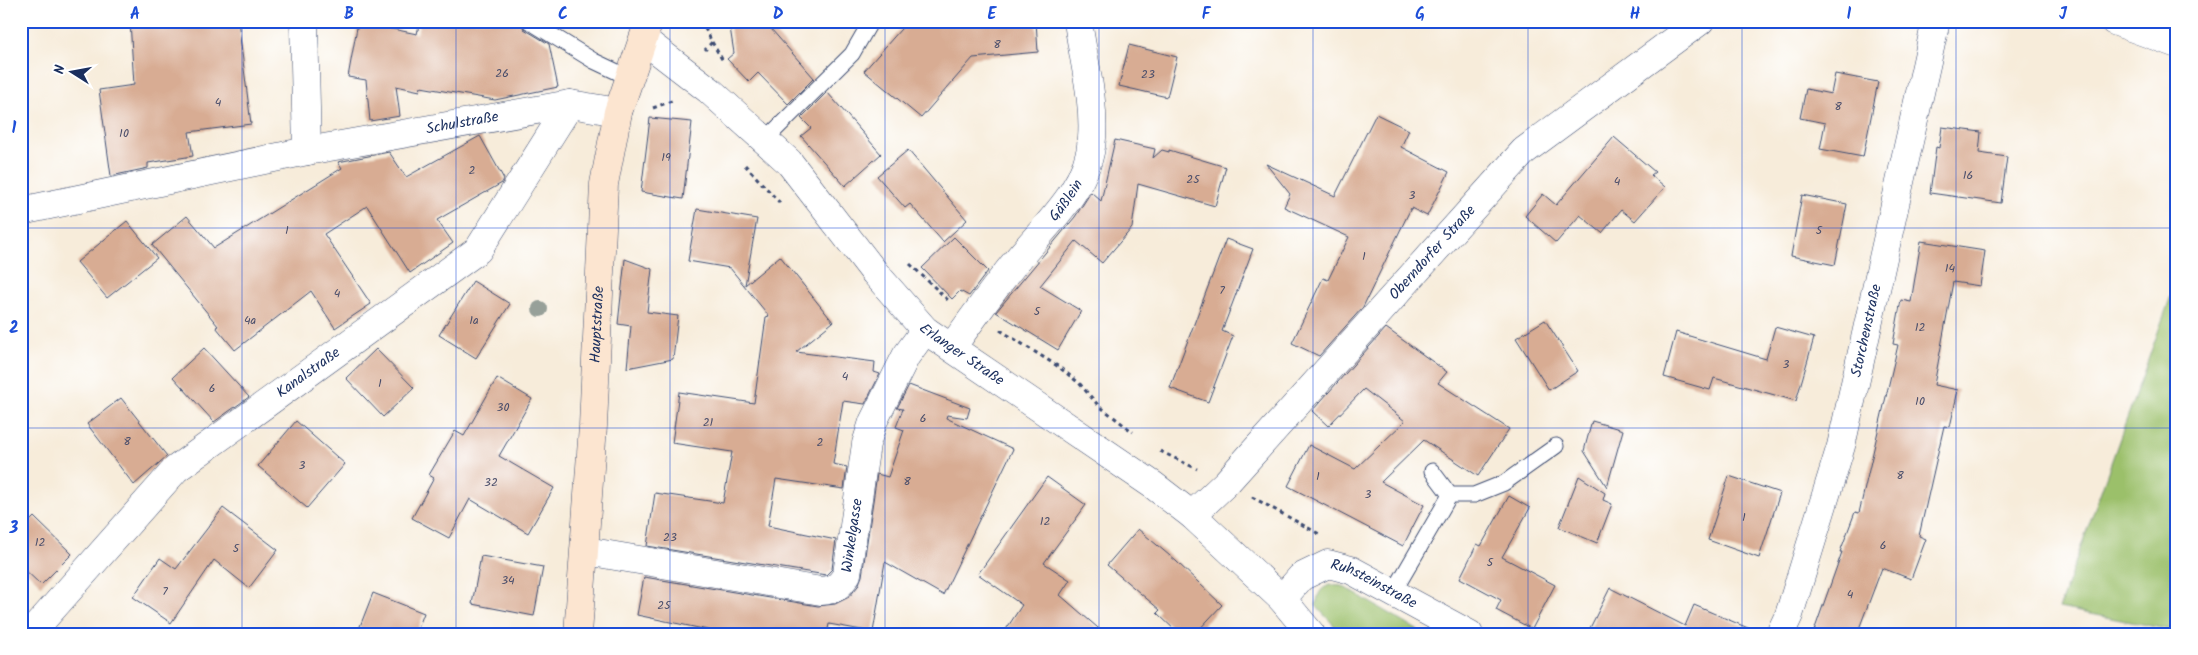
<svg xmlns="http://www.w3.org/2000/svg" width="2198" height="655" viewBox="0 0 2198 655" font-family="Kalam,sans-serif">
  <style>
    .green { fill: #9bc06b; stroke: #5b7864 }
    .building { fill: #d8ac93 }
    .lines { fill: none; stroke-linecap: round; stroke-linejoin: round }
    .lane-casing { stroke: #3c4b71; stroke-width: 17 }
    .street-casing { stroke: #3c4b71; stroke-width: 29 }
    .secondary-casing { stroke: #3c4b71; stroke-width: 29 }
    .path { stroke: #3c4b71; stroke-width: 3; stroke-dasharray: 4 4; stroke-linecap: butt }
    .lane { stroke: #fff; stroke-width: 15 }
    .street { stroke: #fff; stroke-width: 28 }
    .secondary { stroke: #fce5d0; stroke-width: 28 }
    .tree { fill: #97a099 }
    .grid { fill: none; stroke: #1d4ed8; stroke-width: 1; stroke-opacity: 0.55 }
    .labels { text-anchor: middle; dominant-baseline: central; stroke-width: 5; stroke-linejoin: round; paint-order: stroke }
    .number-label { font-size: 12px; fill: #4a4e6b }
    .street-label { font-size: 15px; fill: #1b2f5e; stroke: #fff }
    .neatline { fill: none; stroke: #1d4ed8; stroke-width: 2 }
    .grid-label { font-size: 16px; text-anchor: middle; font-weight: bold; fill: #1d4ed8 }
  </style>
  <rect width="100%" height="100%" fill="#fff"/>
  <filter id="ink" filterUnits="userSpaceOnUse"><feTurbulence type="fractalNoise" baseFrequency=".02" numOctaves="2"/><feDisplacementMap in="SourceGraphic" scale="10" xChannelSelector="R" yChannelSelector="G"/><feConvolveMatrix kernelMatrix="1 2 1 2 8 2 1 2 1" color-interpolation-filters="sRGB"/></filter>
  <filter id="wash" filterUnits="userSpaceOnUse"><feTurbulence type="fractalNoise" baseFrequency=".0096" numOctaves="4" result="noise"/><feDisplacementMap in="SourceGraphic" scale="20" xChannelSelector="R" yChannelSelector="G"/><feGaussianBlur stdDeviation="1.12" result="paint"/><feColorMatrix in="noise" values="0 0 0 0 0 0 0 0 0 0 0 0 0 0 0 0 0 1.4 0 .05"/><feComposite in="paint" operator="in"/></filter>
  <g filter="url(#wash)">
    <rect width="100%" height="100%" fill="#f7ecda"/>
    <g class="green">
      <path d="M 2177,279 L 2177,631 L 2059,608 Z"/>
      <path d="M 1330,585 L 1342,586 L 1424,634 L 1342,634 L 1316,606 C 1318,594 1319,589 1330,585 Z"/>
    </g>
    <g id="blocks">
      <g class="building">
        <path d="M 130,21 L 238,21 L 251,124 L 189,132 L 193,156 L 148,163 L 148,168 L 111,176 L 99,90 L 134,85 Z"/>
        <path d="M 420,21 L 520,21 L 524,29 L 549,44 L 558,87 L 495,100 L 421,87 L 420,91 L 396,86 L 400,116 L 370,121 L 366,80 L 348,77 L 358,22 L 417,34 Z"/>
        <path d="M 729,21 L 764,21 L 814,78 L 788,104 L 758,73 L 749,82 L 727,59 L 734,53 Z"/>
        <path d="M 908,21 L 1036,21 L 1038,52 L 973,58 L 921,118 L 864,71 Z"/>
        <path d="M 1129,45 L 1177,57 L 1167,97 L 1119,86 Z"/>
        <path d="M 1835,74 L 1878,82 L 1863,157 L 1820,149 L 1825,123 L 1800,118 L 1806,89 L 1831,94 Z"/>
        <path d="M 827,92 L 881,154 L 845,186 L 801,136 L 811,128 L 801,118 Z"/>
        <path d="M 1376,114 L 1409,130 L 1401,147 L 1449,172 L 1427,216 L 1411,208 L 1363,307 L 1319,356 L 1292,343 L 1323,278 L 1328,280 L 1349,237 L 1284,207 L 1290,194 L 1266,164 L 1335,196 Z"/>
        <path d="M 650,118 L 692,122 L 683,199 L 641,192 Z"/>
        <path d="M 1942,127 L 1981,132 L 1979,153 L 2007,157 L 2001,203 L 1930,193 L 1936,147 L 1939,148 Z"/>
        <path d="M 480,136 L 504,179 L 502,183 L 437,220 L 453,243 L 410,273 L 367,206 L 324,234 L 371,304 L 335,328 L 311,291 L 235,350 L 216,327 L 218,326 L 152,245 L 187,216 L 214,248 L 342,168 L 338,162 L 389,152 L 406,177 Z"/>
        <path d="M 1614,137 L 1655,172 L 1651,175 L 1665,187 L 1635,221 L 1621,210 L 1602,233 L 1580,215 L 1556,243 L 1525,216 L 1543,194 L 1556,205 Z"/>
        <path d="M 1115,140 L 1155,149 L 1153,158 L 1162,150 L 1169,152 L 1169,150 L 1226,167 L 1215,206 L 1138,184 L 1132,228 L 1102,263 L 1076,241 L 1040,286 L 1081,311 L 1058,350 L 996,312 L 1075,217 L 1091,192 L 1101,201 Z"/>
        <path d="M 908,150 L 967,220 L 943,242 L 910,204 L 905,208 L 877,176 Z"/>
        <path d="M 1802,195 L 1847,204 L 1835,265 L 1791,256 Z"/>
        <path d="M 697,209 L 757,219 L 745,285 L 780,256 L 833,322 L 796,352 L 875,362 L 874,372 L 880,374 L 865,404 L 843,401 L 833,464 L 847,467 L 844,489 L 776,479 L 768,526 L 836,540 L 832,569 L 826,575 L 647,546 L 655,493 L 723,503 L 732,452 L 672,443 L 679,392 L 754,403 L 766,317 L 769,316 L 730,268 L 688,261 Z"/>
        <path d="M 127,221 L 157,258 L 107,298 L 77,262 Z"/>
        <path d="M 954,237 L 988,271 L 969,296 L 960,291 L 952,299 L 922,268 Z"/>
        <path d="M 1226,239 L 1253,249 L 1222,331 L 1233,336 L 1208,402 L 1170,388 Z"/>
        <path d="M 1921,241 L 1985,251 L 1980,286 L 1953,282 L 1934,385 L 1958,390 L 1950,427 L 1944,426 L 1919,536 L 1926,539 L 1911,579 L 1882,568 L 1857,634 L 1813,634 L 1842,552 L 1840,552 L 1855,512 L 1859,513 L 1898,345 L 1893,344 L 1901,300 L 1911,302 Z"/>
        <path d="M 625,259 L 652,269 L 647,312 L 678,316 L 673,359 L 627,368 L 631,326 L 618,324 Z"/>
        <path d="M 473,281 L 510,304 L 476,358 L 439,335 Z"/>
        <path d="M 1545,320 L 1578,371 L 1549,390 L 1516,338 Z"/>
        <path d="M 1775,327 L 1814,338 L 1796,401 L 1714,378 L 1710,390 L 1664,377 L 1676,332 L 1766,359 Z"/>
        <path d="M 1386,328 L 1447,372 L 1438,383 L 1509,429 L 1478,476 L 1424,440 L 1381,482 L 1424,505 L 1403,546 L 1288,486 L 1309,445 L 1355,469 L 1405,421 L 1364,389 L 1328,426 L 1312,411 Z"/>
        <path d="M 204,348 L 249,397 L 214,422 L 173,377 Z"/>
        <path d="M 376,349 L 414,388 L 383,417 L 346,378 Z"/>
        <path d="M 497,378 L 532,399 L 499,456 L 554,488 L 528,533 L 470,499 L 449,538 L 412,518 L 434,478 L 429,475 L 455,431 L 464,436 Z"/>
        <path d="M 909,385 L 970,408 L 967,418 L 947,415 L 946,418 L 1013,449 L 943,595 L 885,562 L 873,632 L 829,624 L 827,634 L 766,634 L 742,630 L 741,634 L 727,634 L 637,615 L 644,577 L 818,606 L 835,604 L 849,597 L 858,586 L 862,576 L 877,474 L 888,477 L 904,430 L 896,427 L 903,409 L 897,408 Z"/>
        <path d="M 121,398 L 167,456 L 134,485 L 87,424 Z"/>
        <path d="M 296,421 L 345,464 L 307,508 L 258,466 Z"/>
        <path d="M 1592,421 L 1623,430 L 1607,487 L 1584,451 Z"/>
        <path d="M 1579,476 L 1605,493 L 1603,500 L 1612,504 L 1597,543 L 1559,527 Z"/>
        <path d="M 1729,476 L 1780,493 L 1759,558 L 1708,540 Z"/>
        <path d="M 1047,477 L 1086,505 L 1044,563 L 1070,580 L 1060,595 L 1105,634 L 1003,634 L 1022,605 L 978,574 Z"/>
        <path d="M 1509,496 L 1530,508 L 1502,557 L 1555,585 L 1532,629 L 1496,610 L 1501,600 L 1460,578 L 1477,544 L 1481,546 Z"/>
        <path d="M 223,508 L 278,550 L 249,588 L 214,560 L 171,623 L 133,597 L 160,558 L 176,569 Z"/>
        <path d="M 34,517 L 72,554 L 41,585 L 21,566 L 21,530 Z"/>
        <path d="M 1138,529 L 1176,561 L 1222,605 L 1195,634 L 1179,634 L 1157,613 L 1160,610 L 1107,565 Z"/>
        <path d="M 481,556 L 543,567 L 534,616 L 472,604 Z"/>
        <path d="M 1610,588 L 1685,626 L 1694,605 L 1762,634 L 1587,634 Z"/>
        <path d="M 373,593 L 424,613 L 416,634 L 357,634 Z"/>
      </g>
    </g>
  </g>
  <g filter="url(#ink)">
    <use href="#blocks" fill-opacity="0" stroke="#3c4b71" stroke-width="1"/>
    <g class="lines">
      <g class="lane-casing">
        <g id="lane">
          <path d="M 529,21 L 594,61 L 630,78"/>
          <path d="M 766,139 L 852,54 L 871,21"/>
          <path d="M 1432,471 L 1450,495 L 1474,495 L 1504,483 L 1556,446"/>
          <path d="M 1393,593 L 1450,495"/>
        </g>
      </g>
      <g class="street-casing">
        <g id="street">
          <path d="M 304,21 L 307,151"/>
          <path d="M 2114,21 L 2177,44"/>
          <path id="s1" d="M 644,40 L 709,90 L 789,162 L 875,273 L 925,330 L 1153,485 L 1192,515 L 1282,599 L 1311,634"/>
          <path id="s2" d="M 21,211 L 307,151 L 570,104 L 618,112"/>
          <path id="s3" d="M 952,347 C 972,319 992,291 1013,265 C 1043,227 1089,190 1092,138 C 1095,100 1083,59 1078,21"/>
          <path id="s4" d="M 1192,515 L 1226,483 L 1524,151 L 1700,21"/>
          <path id="s5" d="M 586,551 L 821,591 C 835,590 840,586 847,574 L 866,444 L 873,422 L 906,356 L 925,330"/>
          <path id="s6" d="M 1282,599 L 1301,577 L 1328,564 L 1351,570 L 1469,634"/>
          <path id="s7" d="M 30,634 L 176,469 L 478,250 L 570,104"/>
          <path id="s8" d="M 1780,634 L 1789,615 L 1841,446 L 1936,21"/>
        </g>
      </g>
      <g class="secondary-casing">
        <g id="secondary">
          <path id="s9" d="M 578,634 L 593,426 L 604,184 L 618,112 L 649,21"/>
        </g>
      </g>
      <g class="path">
        <path d="M 701,21 L 712,42 L 705,50"/>
        <path d="M 712,42 L 723,61"/>
        <path d="M 653,108 L 674,100"/>
        <path d="M 745,165 L 780,203"/>
        <path d="M 910,264 L 949,301"/>
        <path d="M 1000,330 L 1059,367 L 1079,383 L 1098,405 L 1133,432"/>
        <path d="M 1160,451 L 1197,469"/>
        <path d="M 1252,497 L 1321,535"/>
      </g>
      <use href="#lane" class="lane"/>
      <use href="#street" class="street"/>
      <use href="#secondary" class="secondary"/>
    </g>
    <circle class="tree" cx="540" cy="309" r="8"/>
  </g>
  <path class="grid" d="M 242,21 L 242,634M 456,21 L 456,634M 670,21 L 670,634M 885,21 L 885,634M 1099,21 L 1099,634M 1313,21 L 1313,634M 1528,21 L 1528,634M 1742,21 L 1742,634M 1956,21 L 1956,634M 21,228 L 2177,228M 21,428 L 2177,428"/>
  <g class="labels">
    <g class="number-label">
      <text x="997" y="44">8</text>
      <text x="502" y="73">26</text>
      <text x="1148" y="74">23</text>
      <text x="218" y="102">4</text>
      <text x="1838" y="106">8</text>
      <text x="124" y="133">10</text>
      <text x="666" y="157">19</text>
      <text x="472" y="170">2</text>
      <text x="1968" y="175">16</text>
      <text x="1193" y="179">25</text>
      <text x="1617" y="181">4</text>
      <text x="1412" y="195">3</text>
      <text x="287" y="230">1</text>
      <text x="1819" y="230">5</text>
      <text x="1364" y="256">1</text>
      <text x="1950" y="268">14</text>
      <text x="1222" y="290">7</text>
      <text x="337" y="293">4</text>
      <text x="1037" y="311">5</text>
      <text x="250" y="320">4a</text>
      <text x="474" y="320">1a</text>
      <text x="1920" y="327">12</text>
      <text x="1786" y="364">3</text>
      <text x="845" y="376">4</text>
      <text x="380" y="383">1</text>
      <text x="212" y="388">6</text>
      <text x="1920" y="401">10</text>
      <text x="503" y="407">30</text>
      <text x="923" y="418">6</text>
      <text x="708" y="422">21</text>
      <text x="127" y="441">8</text>
      <text x="820" y="442">2</text>
      <text x="302" y="465">3</text>
      <text x="1900" y="475">8</text>
      <text x="1318" y="476">1</text>
      <text x="907" y="481">8</text>
      <text x="491" y="482">32</text>
      <text x="1368" y="494">3</text>
      <text x="1744" y="517">1</text>
      <text x="1045" y="521">12</text>
      <text x="670" y="537">23</text>
      <text x="40" y="542">12</text>
      <text x="1883" y="545">6</text>
      <text x="236" y="548">5</text>
      <text x="1490" y="562">5</text>
      <text x="508" y="580">34</text>
      <text x="165" y="591">7</text>
      <text x="1850" y="594">4</text>
      <text x="664" y="605">25</text>
    </g>
    <g class="street-label">
      <text stroke="none"><textPath href="#s2" startOffset="450">Schulstraße</textPath></text>
      <text stroke="none"><textPath href="#s3" startOffset="186">Gäßlein</textPath></text>
      <text stroke="none"><textPath href="#s4" startOffset="356">Oberndorfer Straße</textPath></text>
      <text stroke="none"><textPath href="#s9" startOffset="310">Hauptstraße</textPath></text>
      <text stroke="none"><textPath href="#s8" startOffset="316">Storchenstraße</textPath></text>
      <text stroke="none"><textPath href="#s1" startOffset="450">Erlanger Straße</textPath></text>
      <text stroke="none"><textPath href="#s7" startOffset="384">Kanalstraße</textPath></text>
      <text stroke="none"><textPath href="#s5" startOffset="310">Winkelgasse</textPath></text>
      <text stroke="none"><textPath href="#s6" startOffset="109">Ruhsteinstraße</textPath></text>
    </g>
  </g>
  <rect width="2198" height="655" fill="none" stroke="#fff" stroke-width="55"/>
  <g transform="translate(72 72) rotate(281)" stroke="#ffffff" stroke-width="4" paint-order="stroke">
  <path d="M0-4L9 19L0 12L-9 19Z" fill="#1b2f5e"/>
  <text y="-8" font-size="14" font-weight="bold" text-anchor="middle" fill="#1b2f5e">N</text>
  </g>
  <rect x="28" y="28" width="2142" height="600" class="neatline"/>
  <g class="grid-label">
    <text x="135" y="19">A</text>
    <text x="349" y="19">B</text>
    <text x="563" y="19">C</text>
    <text x="778" y="19">D</text>
    <text x="992" y="19">E</text>
    <text x="1206" y="19">F</text>
    <text x="1420" y="19">G</text>
    <text x="1635" y="19">H</text>
    <text x="1849" y="19">I</text>
    <text x="2063" y="19">J</text>
    <text x="14" y="133">1</text>
    <text x="14" y="333">2</text>
    <text x="14" y="533">3</text>
  </g>
</svg>
